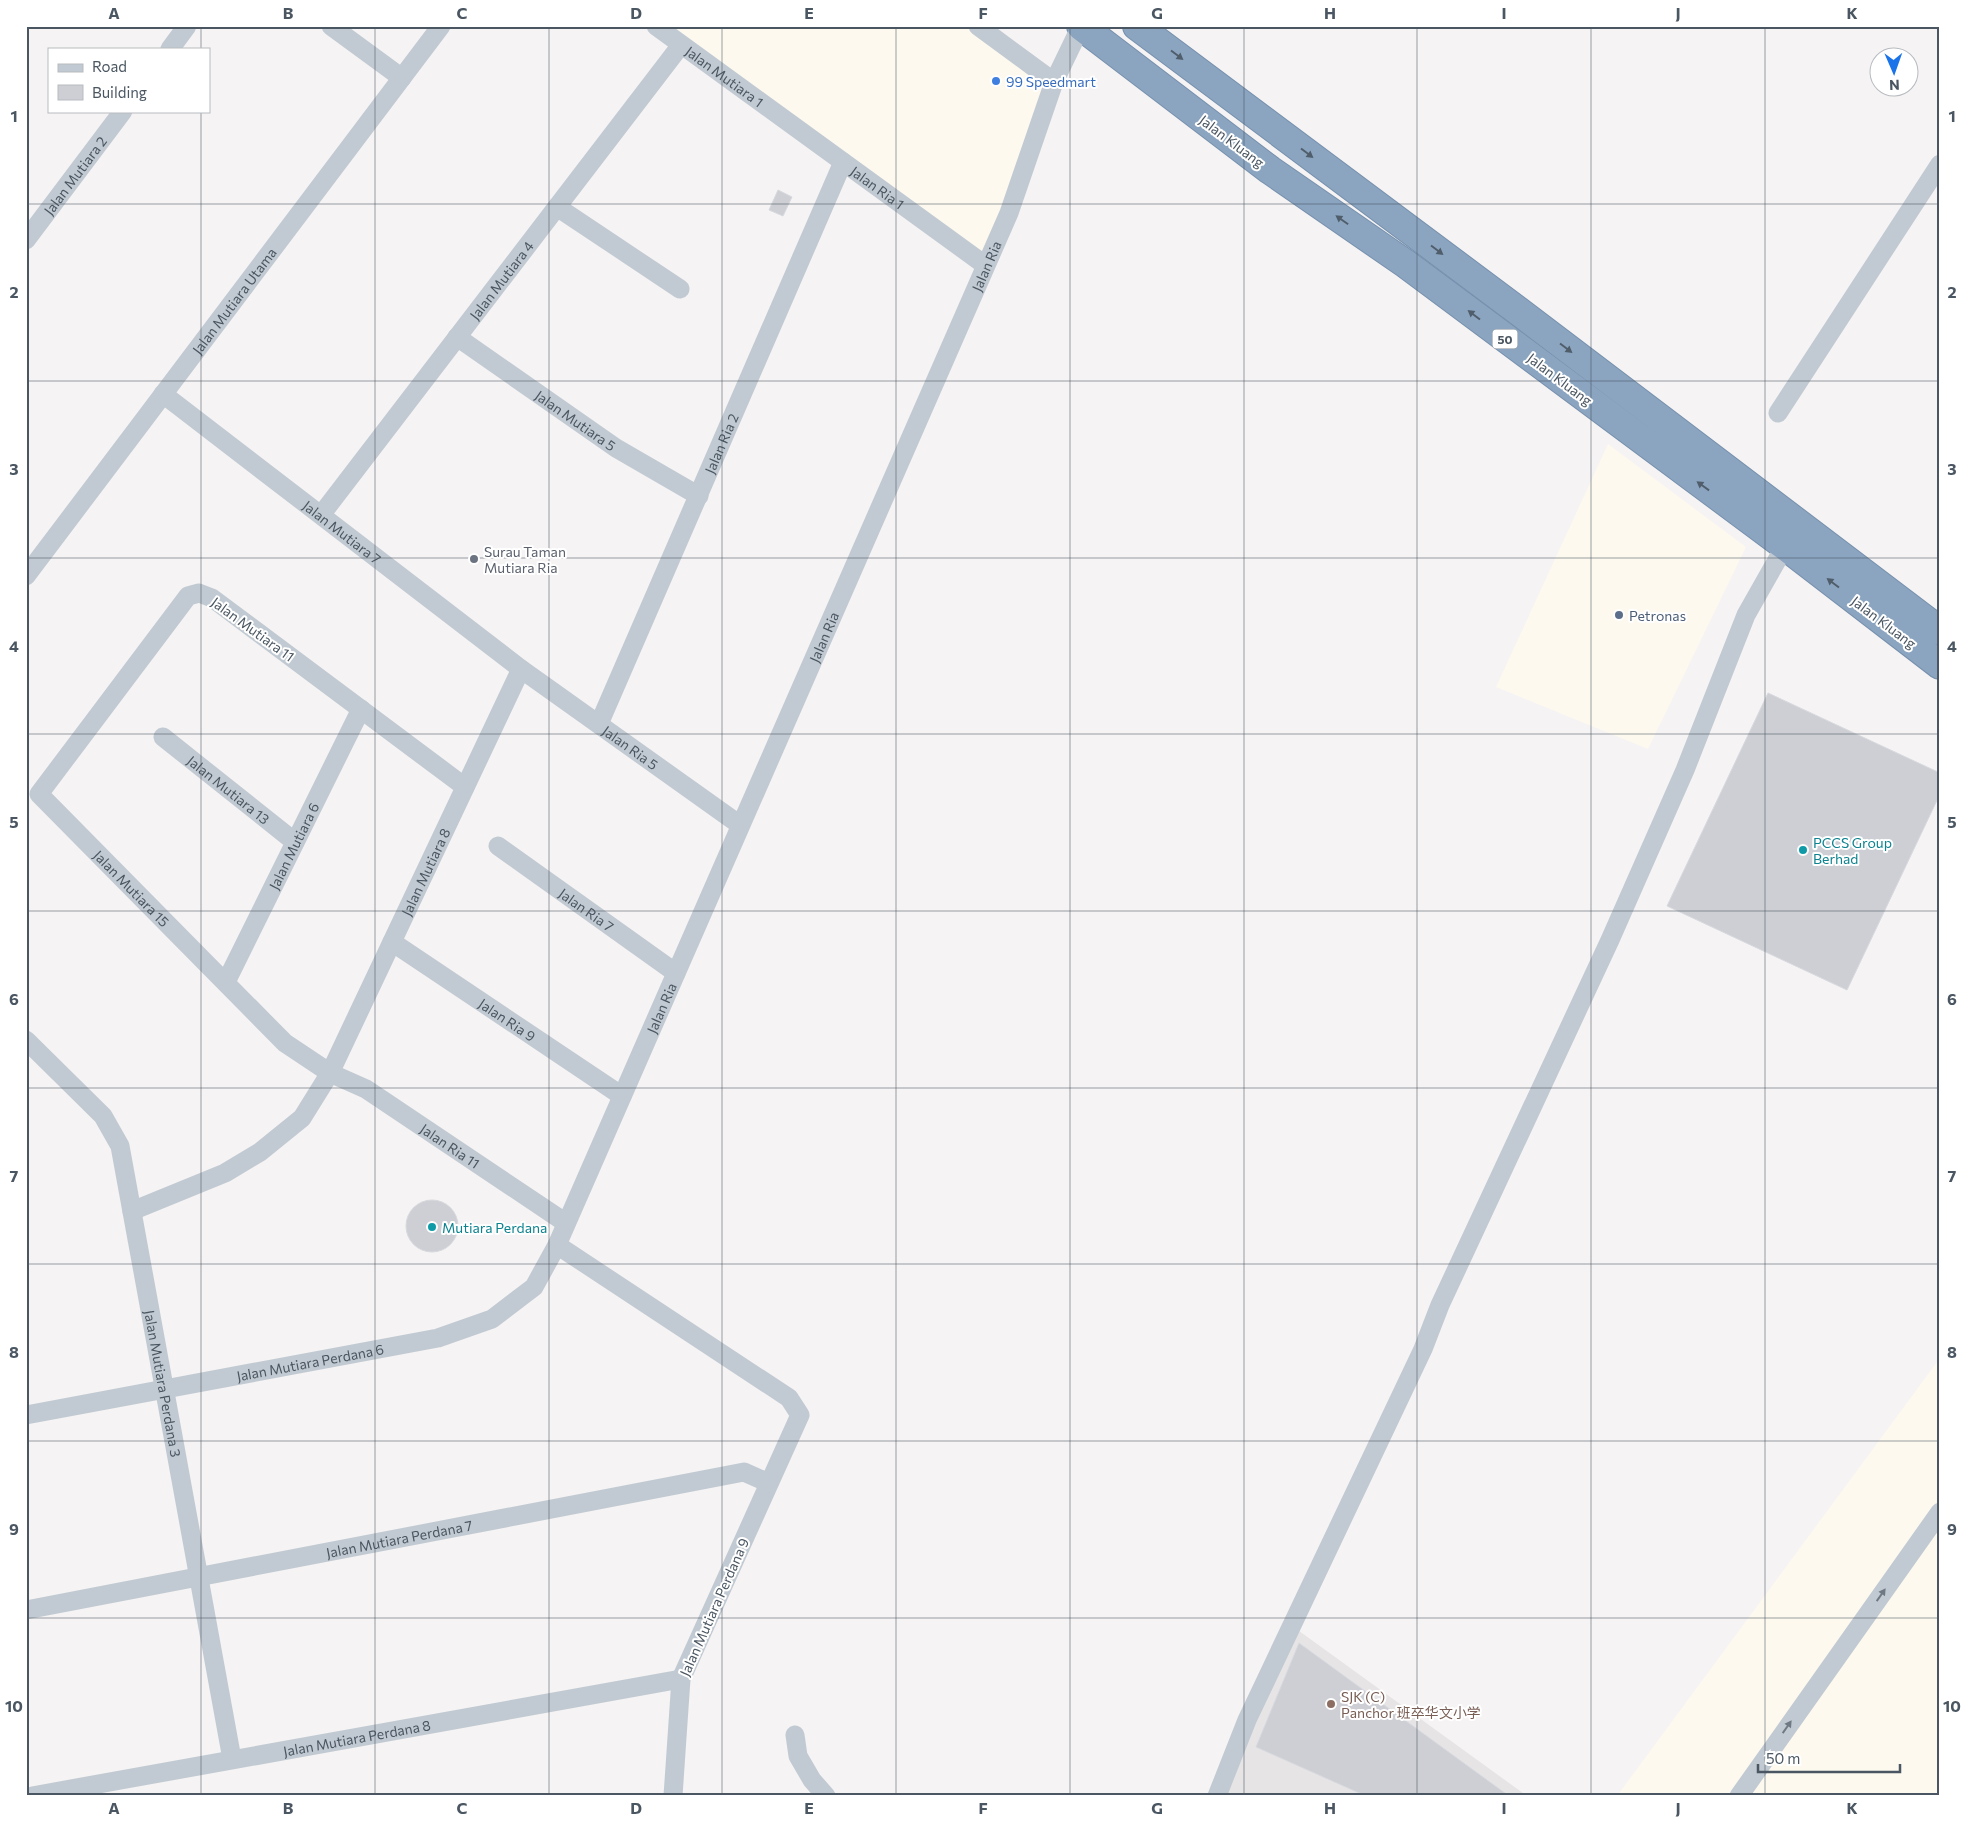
<svg xmlns="http://www.w3.org/2000/svg" width="1966" height="1822" viewBox="0 0 1966 1822" font-family="Commissioner,'Noto Sans SC',sans-serif">
  <style>
    .commercial { fill: #fdf9ef }
    .education { fill: #e6e4e5 }
    .building { fill: #cdcfd5; stroke: #d7d9de }
    .lines { fill: none; stroke-linecap: round; stroke-linejoin: round }
    .highway-casing { stroke: #7690ad; stroke-width: 30 }
    .minor { stroke: #c1cad2; stroke-width: 19 }
    .highway { stroke: #8ba5c1; stroke-width: 28 }
    .oneway { fill: #505e6b }
    .oneway2 { fill: #6e7983 }
    .grid { fill: none; stroke: #4a5661; stroke-width: 1; stroke-opacity: 0.55 }
    .shop-dot { fill: #3f7fe0; stroke: #fff; stroke-width: 2 }
    .worship-dot { fill: #6b7280; stroke: #fff; stroke-width: 2 }
    .service-dot { fill: #5c6f8a; stroke: #fff; stroke-width: 2 }
    .culture-dot { fill: #0f9aa8; stroke: #fff; stroke-width: 2 }
    .education-dot { fill: #8d6e63; stroke: #fff; stroke-width: 2 }
    .labels { text-anchor: middle; dominant-baseline: central; stroke-width: 4; stroke-linejoin: round; paint-order: stroke }
    .shield { fill: #fff; stroke: #808990; stroke-width: 1 }
    .shield-label { font-size: 12px; font-weight: bold; fill: #4a5661 }
    .street-label { font-size: 14px; fill: #4a5661; stroke: #fff }
    .shop-label { font-size: 14px; fill: #366cbe; stroke: #fff; text-anchor: start }
    .worship-label { font-size: 14px; fill: #5b616d; stroke: #fff; text-anchor: start }
    .service-label { font-size: 14px; fill: #4e5e75; stroke: #fff; text-anchor: start }
    .culture-label { font-size: 14px; fill: #0d838f; stroke: #fff; text-anchor: start }
    .education-label { font-size: 14px; fill: #785e54; stroke: #fff; text-anchor: start }
    .neatline { fill: none; stroke: #4a5661; stroke-width: 2 }
    .grid-label { font-size: 16px; text-anchor: middle; font-weight: bold; fill: #4a5661 }
  </style>
  <rect width="100%" height="100%" fill="#f5f3f3"/>
  <g class="commercial">
    <path d="M 643,26 L 989,26 L 1062,81 L 988,276 Z"/>
    <path d="M 1608,444 L 1746,547 L 1648,749 L 1496,687 Z"/>
    <path d="M 1940,1358 L 1940,1796 L 1617,1796 Z"/>
  </g>
  <path class="education" d="M 1295,1628 L 1527,1796 L 1227,1796 L 1231,1779 Z"/>
  <g class="building">
    <path d="M 778,190 L 792,197 L 783,216 L 769,210 Z"/>
    <path d="M 1768,693 L 1940,773 L 1940,794 L 1847,990 L 1667,906 Z"/>
    <circle cx="432" cy="1226" r="26"/>
    <path d="M 1299,1643 L 1509,1796 L 1366,1796 L 1256,1747 Z"/>
  </g>
  <g class="lines">
    <g class="highway-casing">
      <g id="highway">
        <path d="M 1081,26 L 1270,170 L 1406,264 L 1785,546 L 1940,665"/>
        <path d="M 1137,26 L 1517,310 L 1940,631"/>
      </g>
    </g>
    <g class="minor">
      <path d="M 331,26 L 402,78"/>
      <path id="s1" d="M 656,26 L 985,265"/>
      <path d="M 978,26 L 1054,82"/>
      <path d="M 170,49 L 187,26"/>
      <path d="M 557,207 L 680,289"/>
      <path id="s2" d="M 26,240 L 123,111"/>
      <path id="s3" d="M 457,337 L 616,448 L 699,496"/>
      <path id="s4" d="M 163,394 L 521,669 L 740,825"/>
      <path d="M 1778,413 L 1940,164"/>
      <path id="s5" d="M 321,515 L 681,45"/>
      <path id="s6" d="M 26,576 L 441,26"/>
      <path id="s7" d="M 599,724 L 843,162"/>
      <path id="s8" d="M 163,737 L 295,842"/>
      <path id="s9" d="M 465,787 L 212,598 L 199,593 L 188,596 L 39,794 L 285,1043 L 330,1073 L 366,1089 L 566,1223"/>
      <path id="s10" d="M 498,846 L 676,973"/>
      <path id="s11" d="M 392,942 L 622,1096"/>
      <path id="s12" d="M 226,982 L 361,709"/>
      <path id="s13" d="M 26,1040 L 103,1116 L 120,1146 L 232,1759"/>
      <path id="s14" d="M 132,1211 L 225,1173 L 260,1152 L 302,1118 L 330,1073 L 521,669"/>
      <path d="M 557,1245 L 789,1398 L 800,1415 L 681,1679 L 673,1796"/>
      <path id="s15" d="M 26,1415 L 438,1338 L 492,1319 L 534,1287 L 557,1245 L 1009,213 L 1054,82 L 1081,26"/>
      <path id="s16" d="M 26,1610 L 744,1472 L 769,1483"/>
      <path d="M 795,1735 L 798,1756 L 812,1780 L 826,1796"/>
      <path id="s17" d="M 32,1796 L 681,1679"/>
      <path d="M 1217,1796 L 1247,1720 L 1423,1349 L 1440,1305 L 1610,940 L 1685,770 L 1746,615 L 1785,546"/>
      <path d="M 1739,1796 L 1940,1512"/>
    </g>
    <use href="#highway" class="highway"/>
  </g>
  <defs><path id="oneway-solid" d="M-6-.8H1V-3.2L6.5 0L1 3.2V.8H-6Z" transform="scale(1.25)"/></defs>
  <g class="oneway">
    <use href="#oneway-solid" transform="translate(1177 55) rotate(37)"/>
    <use href="#oneway-solid" transform="translate(1307 153) rotate(37)"/>
    <use href="#oneway-solid" transform="translate(1342 220) rotate(-145)"/>
    <use href="#oneway-solid" transform="translate(1437 250) rotate(37)"/>
    <use href="#oneway-solid" transform="translate(1474 315) rotate(-143)"/>
    <use href="#oneway-solid" transform="translate(1566 348) rotate(37)"/>
    <use href="#oneway-solid" transform="translate(1703 486) rotate(-144)"/>
    <use href="#oneway-solid" transform="translate(1833 583) rotate(-143)"/>
  </g>
  <g class="oneway2">
    <use href="#oneway-solid" transform="translate(1881 1595) rotate(-55)"/>
    <use href="#oneway-solid" transform="translate(1787 1727) rotate(-55)"/>
  </g>
  <path class="grid" d="M 201,26 L 201,49M 375,26 L 375,1796M 549,26 L 549,1796M 722,26 L 722,1796M 896,26 L 896,1796M 1070,26 L 1070,1796M 1244,26 L 1244,1796M 1417,26 L 1417,1796M 1591,26 L 1591,1796M 1765,26 L 1765,1796M 201,111 L 201,1796M 26,204 L 1940,204M 26,381 L 1940,381M 26,558 L 1940,558M 26,734 L 1940,734M 26,911 L 1940,911M 26,1088 L 1940,1088M 26,1264 L 1940,1264M 26,1441 L 1940,1441M 26,1618 L 1940,1618"/>
  <circle class="shop-dot" cx="996" cy="81" r="5"/>
  <circle class="worship-dot" cx="474" cy="559" r="5"/>
  <circle class="service-dot" cx="1619" cy="615" r="5"/>
  <g class="culture-dot">
    <circle cx="1803" cy="850" r="5"/>
    <circle cx="432" cy="1227" r="5"/>
  </g>
  <circle class="education-dot" cx="1331" cy="1704" r="5"/>
  <g class="labels">
    <rect class="shield" x="1492.5" y="329.5" width="25" height="19" rx="4"/>
    <g class="shield-label">
      <text x="1505" y="339">50</text>
    </g>
    <g class="street-label">
      <text stroke="none"><textPath href="#s1" startOffset="85">Jalan Mutiara 1</textPath></text>
      <text transform="translate(1232 141) rotate(37)">Jalan Kluang</text>
      <text stroke="none"><textPath href="#s2" startOffset="81">Jalan Mutiara 2</textPath></text>
      <text stroke="none"><textPath href="#s1" startOffset="274">Jalan Ria 1</textPath></text>
      <text stroke="none"><textPath href="#s15" startOffset="1646">Jalan Ria</textPath></text>
      <text stroke="none"><textPath href="#s5" startOffset="296">Jalan Mutiara 4</textPath></text>
      <text stroke="none"><textPath href="#s6" startOffset="345">Jalan Mutiara Utama</textPath></text>
      <text transform="translate(1560 379) rotate(37)">Jalan Kluang</text>
      <text stroke="none"><textPath href="#s3" startOffset="145">Jalan Mutiara 5</textPath></text>
      <text stroke="none"><textPath href="#s7" startOffset="306">Jalan Ria 2</textPath></text>
      <text stroke="none"><textPath href="#s4" startOffset="226">Jalan Mutiara 7</textPath></text>
      <text transform="translate(1884 622) rotate(37)">Jalan Kluang</text>
      <text transform="translate(253 629) rotate(36)">Jalan Mutiara 11</text>
      <text stroke="none"><textPath href="#s15" startOffset="1241">Jalan Ria</textPath></text>
      <text stroke="none"><textPath href="#s4" startOffset="586">Jalan Ria 5</textPath></text>
      <text stroke="none"><textPath href="#s8" startOffset="84">Jalan Mutiara 13</textPath></text>
      <text stroke="none"><textPath href="#s12" startOffset="152">Jalan Mutiara 6</textPath></text>
      <text stroke="none"><textPath href="#s14" startOffset="471">Jalan Mutiara 8</textPath></text>
      <text stroke="none"><textPath href="#s9" startOffset="721">Jalan Mutiara 15</textPath></text>
      <text stroke="none"><textPath href="#s10" startOffset="109">Jalan Ria 7</textPath></text>
      <text stroke="none"><textPath href="#s15" startOffset="836">Jalan Ria</textPath></text>
      <text stroke="none"><textPath href="#s11" startOffset="139">Jalan Ria 9</textPath></text>
      <text stroke="none"><textPath href="#s9" startOffset="1134">Jalan Ria 11</textPath></text>
      <text stroke="none"><textPath href="#s15" startOffset="289">Jalan Mutiara Perdana 6</textPath></text>
      <text stroke="none"><textPath href="#s13" startOffset="384">Jalan Mutiara Perdana 3</textPath></text>
      <text stroke="none"><textPath href="#s16" startOffset="380">Jalan Mutiara Perdana 7</textPath></text>
      <text transform="translate(714 1607) rotate(-66)">Jalan Mutiara Perdana 9</text>
      <text stroke="none"><textPath href="#s17" startOffset="330">Jalan Mutiara Perdana 8</textPath></text>
    </g>
    <g class="shop-label">
      <text x="1006" y="81">99 Speedmart</text>
    </g>
    <g class="worship-label">
      <text x="484" y="551">Surau Taman<tspan x="484" dy="16">Mutiara Ria</tspan></text>
    </g>
    <g class="service-label">
      <text x="1629" y="615">Petronas</text>
    </g>
    <g class="culture-label">
      <text x="1813" y="842">PCCS Group<tspan x="1813" dy="16">Berhad</tspan></text>
      <text x="442" y="1227">Mutiara Perdana</text>
    </g>
    <g class="education-label">
      <text x="1341" y="1696">SJK (C)<tspan x="1341" dy="16">Panchor 班卒华文小学</tspan></text>
    </g>
  </g>
  <rect width="1966" height="1822" fill="none" stroke="#ffffff" stroke-width="55"/>
  <rect x="48" y="48" width="162" height="65" fill="#ffffff" stroke="#b7bbc0"/>
  <rect x="58" y="64" width="25" height="8" fill="#c1cad2" stroke="#b7bbc0"/>
  <text x="92" y="72" font-size="15" fill="#4a5661">Road</text>
  <rect x="58" y="85" width="25" height="15" fill="#cdcfd5" stroke="#b7bbc0"/>
  <text x="92" y="98" font-size="15" fill="#4a5661">Building</text>
  <g transform="translate(1894 72) rotate(178)"><circle r="24" fill="#ffffff" stroke="#b7bbc0"/>
  <path d="M0-4L9 19L0 12L-9 19Z" fill="#1a73e8"/>
  <text y="-8" font-size="14" font-weight="bold" text-anchor="middle" fill="#4a5661">N</text>
  </g>
  <path d="M1758 1764v8h142v-8" fill="none" stroke="#4a5661" stroke-width="2.5"/>
  <text x="1766" y="1764" font-size="15" fill="#4a5661" stroke="#ffffff" stroke-width="4" paint-order="stroke">50 m</text>
  <rect x="28" y="28" width="1910" height="1766" class="neatline"/>
  <g class="grid-label">
    <text x="114" y="19">A</text>
    <text x="288" y="19">B</text>
    <text x="462" y="19">C</text>
    <text x="636" y="19">D</text>
    <text x="809" y="19">E</text>
    <text x="983" y="19">F</text>
    <text x="1157" y="19">G</text>
    <text x="1330" y="19">H</text>
    <text x="1504" y="19">I</text>
    <text x="1678" y="19">J</text>
    <text x="1852" y="19">K</text>
    <text x="14" y="122">1</text>
    <text x="1952" y="122">1</text>
    <text x="14" y="298">2</text>
    <text x="1952" y="298">2</text>
    <text x="14" y="475">3</text>
    <text x="1952" y="475">3</text>
    <text x="14" y="652">4</text>
    <text x="1952" y="652">4</text>
    <text x="14" y="828">5</text>
    <text x="1952" y="828">5</text>
    <text x="14" y="1005">6</text>
    <text x="1952" y="1005">6</text>
    <text x="14" y="1182">7</text>
    <text x="1952" y="1182">7</text>
    <text x="14" y="1358">8</text>
    <text x="1952" y="1358">8</text>
    <text x="14" y="1535">9</text>
    <text x="1952" y="1535">9</text>
    <text x="14" y="1712">10</text>
    <text x="1952" y="1712">10</text>
    <text x="114" y="1814">A</text>
    <text x="288" y="1814">B</text>
    <text x="462" y="1814">C</text>
    <text x="636" y="1814">D</text>
    <text x="809" y="1814">E</text>
    <text x="983" y="1814">F</text>
    <text x="1157" y="1814">G</text>
    <text x="1330" y="1814">H</text>
    <text x="1504" y="1814">I</text>
    <text x="1678" y="1814">J</text>
    <text x="1852" y="1814">K</text>
  </g>
</svg>
